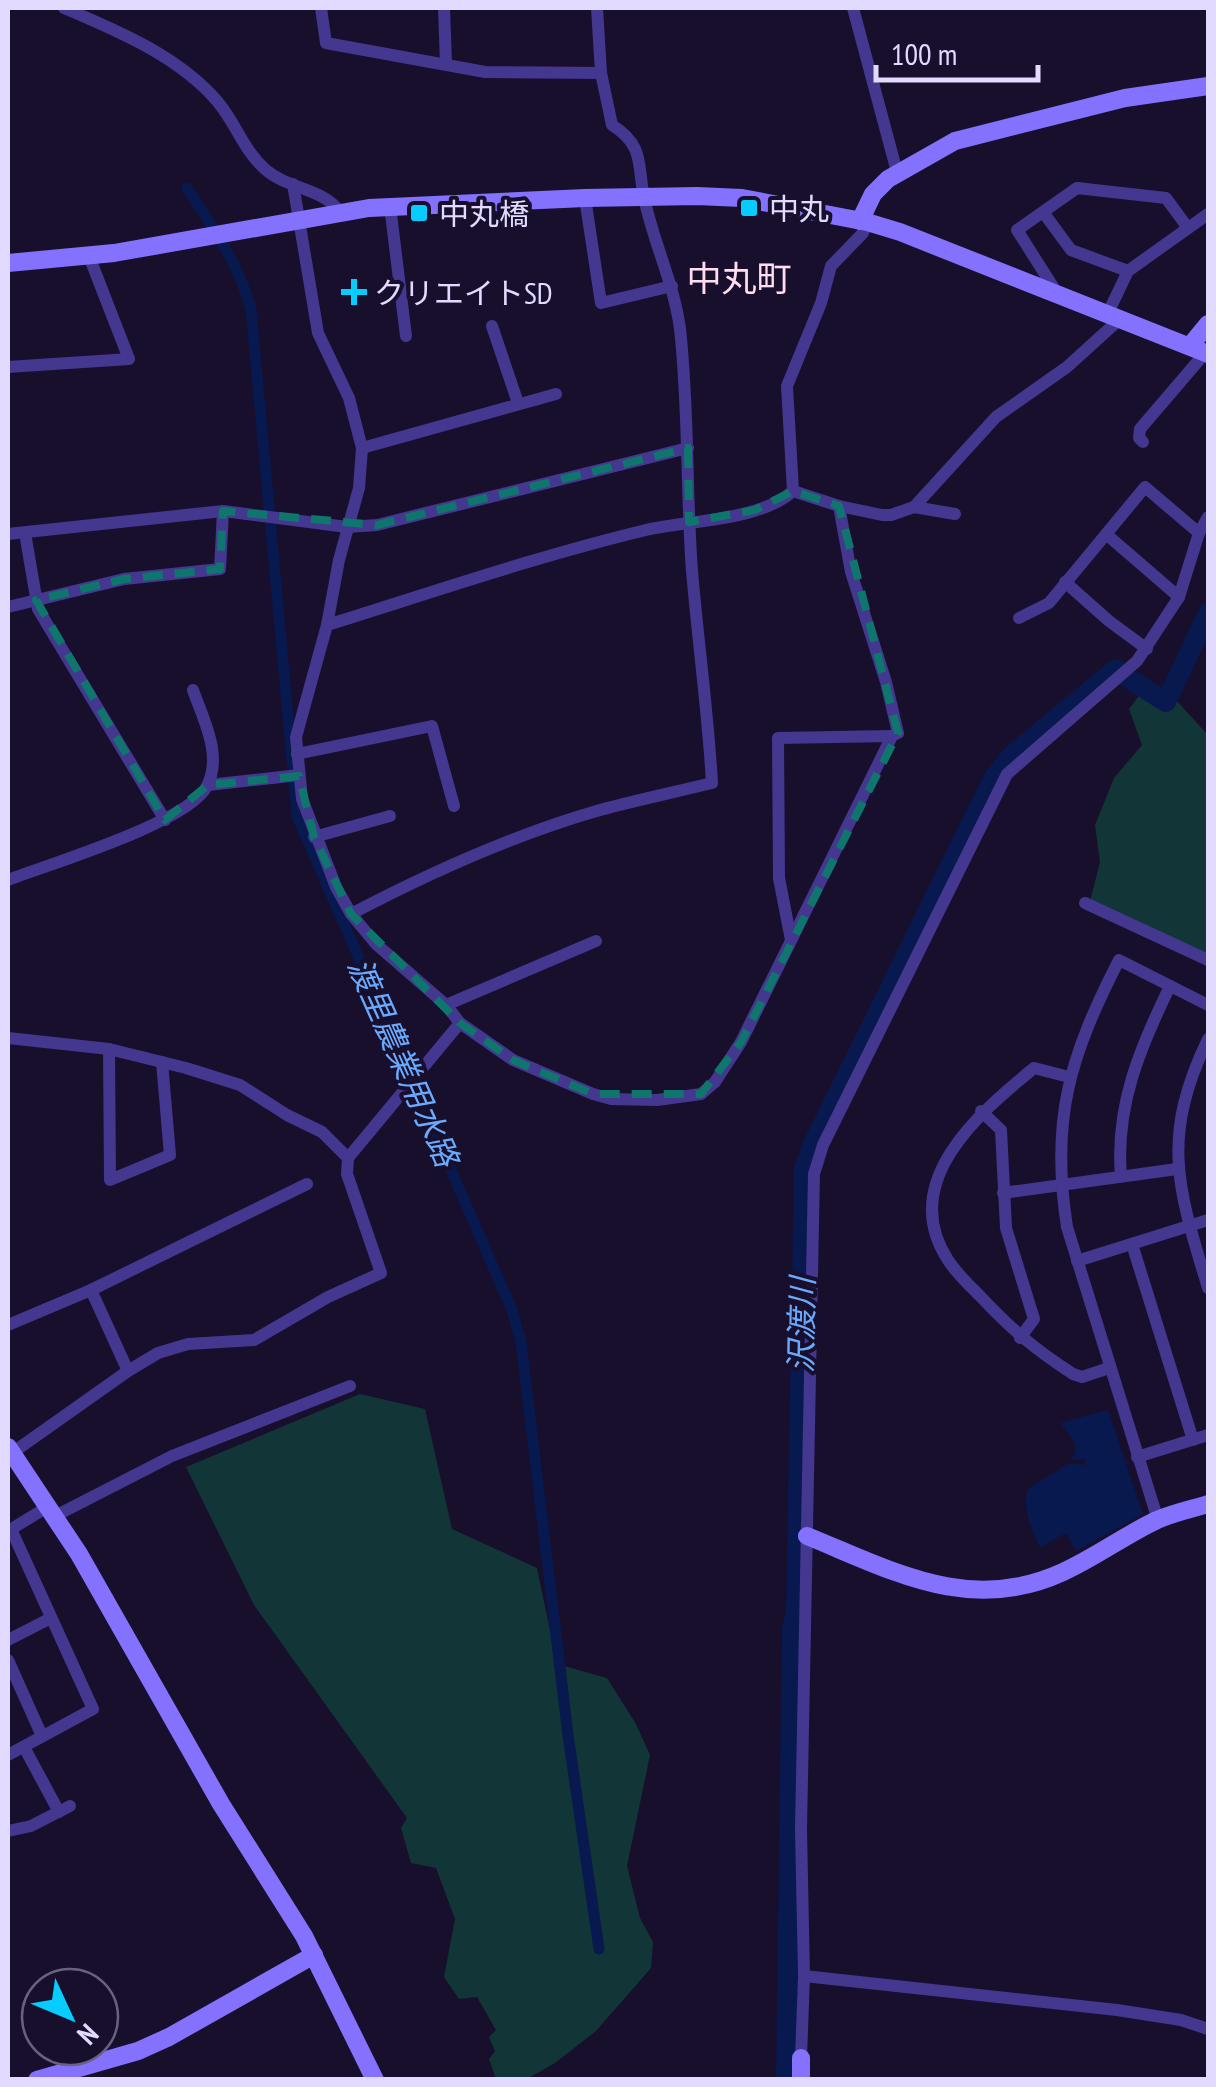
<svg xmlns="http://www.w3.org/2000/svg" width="1216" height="2087" viewBox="0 0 1216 2087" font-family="'PT Sans Narrow','Noto Sans JP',sans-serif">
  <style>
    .green { fill: #123537 }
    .water { fill: #07194e }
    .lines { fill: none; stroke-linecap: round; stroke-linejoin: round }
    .canal { stroke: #07194e; stroke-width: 11 }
    .river { stroke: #07194e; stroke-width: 20 }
    .street { stroke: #44378f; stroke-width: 12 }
    .secondary { stroke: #8472ff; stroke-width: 18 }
    .marked { fill: none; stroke: #0f766e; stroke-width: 8; stroke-dasharray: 20 12; stroke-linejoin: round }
    .poi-dot { fill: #07ccff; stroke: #180f2d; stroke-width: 4 }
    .labels { text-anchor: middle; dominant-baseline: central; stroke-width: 8; stroke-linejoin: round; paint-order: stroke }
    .poi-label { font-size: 30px; fill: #e3dbff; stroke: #180f2d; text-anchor: start }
    .water-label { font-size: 32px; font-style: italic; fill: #69aaff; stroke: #180f2d }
    .quarter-label { font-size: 35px; fill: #ffddef; stroke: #180f2d }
  </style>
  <rect width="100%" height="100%" fill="#180f2d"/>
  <g class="green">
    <path d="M 1142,692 L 1166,710 L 1174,698 L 1208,735 L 1207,953 L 1090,901 L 1100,862 L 1095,825 L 1114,778 L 1142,745 L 1129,709 Z"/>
    <path d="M 360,1394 L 425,1409 L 452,1529 L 537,1568 L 557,1664 L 607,1678 L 636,1724 L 650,1755 L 627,1866 L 640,1918 L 653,1942 L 651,1968 L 596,2031 L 555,2063 L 527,2079 L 496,2079 L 489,2059 L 495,2051 L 489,2037 L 496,2030 L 477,1997 L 459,1999 L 444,1977 L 455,1919 L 436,1868 L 411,1863 L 401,1828 L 407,1818 L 254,1605 L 186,1467 Z"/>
  </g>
  <path class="water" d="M 1108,1410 L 1125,1461 L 1129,1463 L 1126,1465 L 1143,1514 L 1076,1551 L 1066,1533 L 1040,1547 C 1031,1529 1022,1509 1028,1489 L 1069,1463 L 1085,1465 L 1085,1459 L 1071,1460 C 1081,1444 1071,1437 1060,1423 Z"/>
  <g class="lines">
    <path class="canal" d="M 187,188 C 213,227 238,263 251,309 L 297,816 L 512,1310 L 521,1342 L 568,1735 L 599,1949"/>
    <g class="river">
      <path d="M 1128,678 L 1166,702 L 1208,613"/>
      <path d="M 786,2080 L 792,1628 L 796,1612 L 804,1169 L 814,1142 L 994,777 L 1013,754 L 1116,669 L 1119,672"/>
    </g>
    <g class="street">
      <path d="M 64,8 C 118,31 178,56 217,101 C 236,123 243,150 266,170 C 288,189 323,188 340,212"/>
      <path d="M 321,8 L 326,43 L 485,72 L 601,73"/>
      <path d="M 444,8 L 446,64"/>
      <path d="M 853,8 L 897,172"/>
      <path d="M 293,184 L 318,333 L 349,398 L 362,448 L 359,488 L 339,560 L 327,625 L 296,737 L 302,799 L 336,887 L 351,914 L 376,944 L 446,1005 L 460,1023 L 513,1060 L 593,1094 L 611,1099 L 657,1100 L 701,1094 L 715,1082 L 741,1042 L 892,736 L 898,733 L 886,682 L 851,572 L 839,506"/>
      <path d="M 585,198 L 601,303 L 672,286"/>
      <path d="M 390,206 L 406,336"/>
      <path d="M 1043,212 L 1071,250 L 1128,271"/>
      <path d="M 1057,293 L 1017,230 L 1077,188 L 1166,198 L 1188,228"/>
      <path d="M 1108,313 L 1128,271 L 1208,214"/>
      <path d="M 492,326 L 518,403"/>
      <path d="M 8,367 L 129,359 L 89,256"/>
      <path d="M 1143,442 L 1139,438 L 1140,429 L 1205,353"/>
      <path d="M 362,448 L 556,394"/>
      <path d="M 793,491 L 839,506 L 882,515 L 891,515 L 914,507 L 996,417 L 1067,367 L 1121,318"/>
      <path d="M 793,491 L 787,386 L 821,303 L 831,266 L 863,233 L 867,222"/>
      <path d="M 914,507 L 955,514"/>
      <path d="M 25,533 L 38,609 L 165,820"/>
      <path d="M 8,534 L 223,511 L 347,527 L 377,525 L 688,448"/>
      <path d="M 1106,534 L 1179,597"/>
      <path d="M 1065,582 L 1109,621 L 1147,649"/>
      <path d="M 8,607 L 124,579 L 220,569 L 223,511"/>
      <path d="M 1019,618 L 1049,603 L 1145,487 L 1199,533"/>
      <path d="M 327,625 C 433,592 538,556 646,530 C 689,520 760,521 793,491"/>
      <path d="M 297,754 L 432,726 L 454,806"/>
      <path d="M 208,785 L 299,775"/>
      <path d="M 314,837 L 390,816"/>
      <path d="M 8,880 C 49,864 190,822 207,786 C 223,755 203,719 193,690"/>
      <path d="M 1085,903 L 1208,960"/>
      <path d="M 351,914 C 427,874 516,834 600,810 C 637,800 675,792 712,783 C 708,712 698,642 692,571 C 686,490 689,409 680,329 C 674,283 653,242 644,197 C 637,164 645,146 612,125 L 601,73 L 597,8"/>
      <path d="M 791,940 L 779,878 L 778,738 L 892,736"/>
      <path d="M 446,1005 L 596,941"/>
      <path d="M 8,1038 L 109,1049 L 186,1068 L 240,1085 L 287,1115 L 322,1132 L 348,1158"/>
      <path d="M 1208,1039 C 1160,1139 1178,1188 1208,1288"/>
      <path d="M 109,1049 L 110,1180 L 170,1155 L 162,1062"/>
      <path d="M 1069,1077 L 1034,1068 C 979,1113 897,1182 948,1260 C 956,1273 968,1284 979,1295 C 1011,1329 1033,1348 1073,1374 L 1082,1377 L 1109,1368"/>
      <path d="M 981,1111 L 1001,1130 L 1006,1228 L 1034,1319 L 1020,1338"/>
      <path d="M 1121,1176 C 1115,1106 1140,1048 1170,986"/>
      <path d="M 1003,1193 L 1177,1169"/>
      <path d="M 1132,1244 L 1193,1440"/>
      <path d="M 1077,1261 L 1208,1220"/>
      <path d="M 91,1290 L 128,1371"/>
      <path d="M 8,1325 L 91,1290 L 307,1184"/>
      <path d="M 12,1453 L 128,1371 L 158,1353 L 188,1344 L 254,1340 L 328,1297 L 381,1273 L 347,1174 L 348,1158 L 460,1023"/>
      <path d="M 1137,1457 L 1208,1435"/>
      <path d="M 55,1516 L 172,1456 L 350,1386"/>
      <path d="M 1158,1520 L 1067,1227 C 1050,1119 1070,1056 1119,960 L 1208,1005"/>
      <path d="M 8,1531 L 49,1506"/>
      <path d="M 8,1640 L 51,1618"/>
      <path d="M 8,1660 L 42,1736"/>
      <path d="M 24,1747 L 59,1812"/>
      <path d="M 8,1755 L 93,1709 L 11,1529"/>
      <path d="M 8,1831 L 31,1826 L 70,1806"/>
      <path d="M 804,1976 L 1117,2010 L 1181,2020 L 1208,2029"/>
      <path d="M 801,2058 L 804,1976 L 801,1829 L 814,1174 L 823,1145 L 1007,774 L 1137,661 L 1179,597 L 1199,533 L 1208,517"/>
    </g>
    <g class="secondary">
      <path d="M 860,221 L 873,194 L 888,179 L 955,141 L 1125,98 L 1208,86"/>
      <path d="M 8,263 L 114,253 L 369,208 L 585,198 L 697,196 L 742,198 L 867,222 L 900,232 L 1208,354"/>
      <path d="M 1190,346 L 1208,324"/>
      <path d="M 8,1447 L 79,1554 L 221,1804 L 304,1936 L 375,2080"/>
      <path d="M 807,1536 C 893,1571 970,1615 1063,1572 C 1096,1557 1125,1535 1157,1520 C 1173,1513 1192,1509 1208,1504"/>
      <path d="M 37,2080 L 138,2051 L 169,2037 L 314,1955"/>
      <path d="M 801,2080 L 801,2058"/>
    </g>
  </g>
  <path class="marked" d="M 688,448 L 689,522 L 755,510 L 793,491 L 839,506 L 898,733 L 741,1042 L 701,1094 L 593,1094 L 513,1060 L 460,1023 L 351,914 L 314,837 L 299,776 L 208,785 L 165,820 L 36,600 L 124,579 L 220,569 L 223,511 L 377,525 Z"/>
  <g class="poi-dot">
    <rect x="739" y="198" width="20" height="20" rx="5"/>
    <rect x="409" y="203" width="20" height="20" rx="5"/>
    <path d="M349 277h10v10h10v10h-10v10h-10v-10h-10v-10h10z"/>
  </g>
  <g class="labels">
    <g class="poi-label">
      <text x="769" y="208">中丸</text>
      <text x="439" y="213">中丸橋</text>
      <text x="374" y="292">クリエイトSD</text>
    </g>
    <g class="water-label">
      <text transform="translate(404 1062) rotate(66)">渡里農業用水路</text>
      <text transform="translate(801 1325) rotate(-89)">沢渡川</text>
    </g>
    <g class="quarter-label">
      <text x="739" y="278">中丸町</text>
    </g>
  </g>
  <rect width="1216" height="2087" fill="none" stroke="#e3dbff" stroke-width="20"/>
  <g transform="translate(70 2017) rotate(134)"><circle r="48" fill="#180f2d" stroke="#696181" stroke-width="2.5"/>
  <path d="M0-8L18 38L0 25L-18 38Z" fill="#07ccff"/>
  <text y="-15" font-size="28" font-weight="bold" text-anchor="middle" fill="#e3dbff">N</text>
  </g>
  <path d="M876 65v15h162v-15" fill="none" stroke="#e3dbff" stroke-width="5"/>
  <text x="891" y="65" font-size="30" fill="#e3dbff" stroke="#180f2d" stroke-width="8" paint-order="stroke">100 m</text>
</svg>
